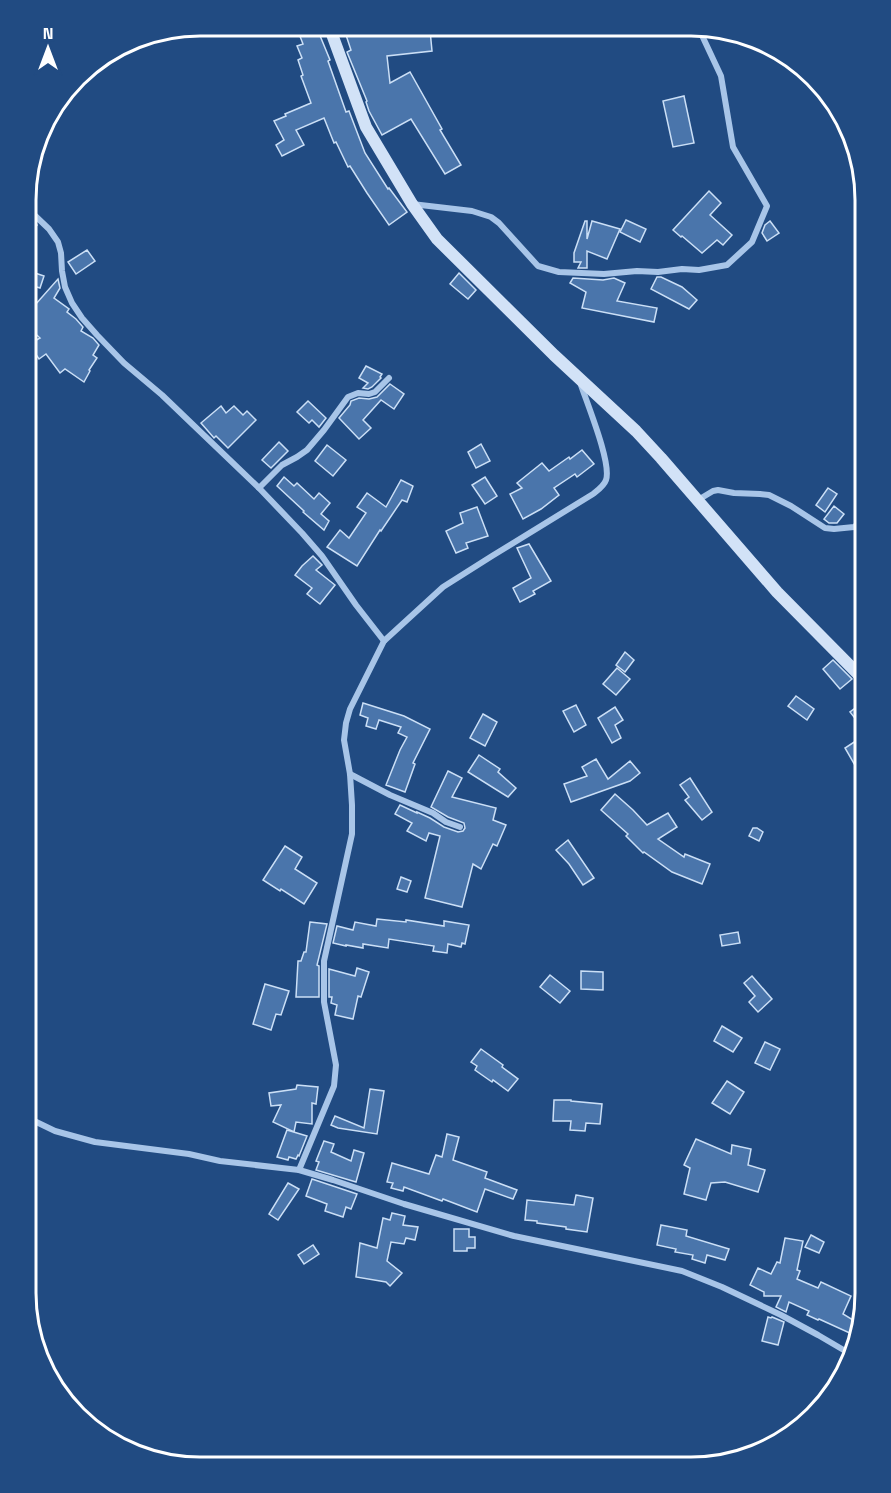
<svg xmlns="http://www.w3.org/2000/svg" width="891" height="1493" viewBox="0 0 891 1493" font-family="'Space Grotesk',sans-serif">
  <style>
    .building { fill: #4a75ab; stroke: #cbdff6; stroke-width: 1.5 }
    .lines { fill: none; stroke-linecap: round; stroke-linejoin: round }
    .street { stroke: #a8c5e8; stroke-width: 6 }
    .secondary { stroke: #d2e2f7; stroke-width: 12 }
    .rim { fill: none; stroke: #fff; stroke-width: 3 }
  </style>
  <rect width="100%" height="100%" fill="#214b82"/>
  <g class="building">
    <path d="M 296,26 L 316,26 L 330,60 L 328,61 L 346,112 L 349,111 L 365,153 L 388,189 L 389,188 L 407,212 L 389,225 L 367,193 L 350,166 L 348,167 L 336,142 L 334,143 L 324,118 L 296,130 L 304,145 L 282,156 L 276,145 L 284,140 L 274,121 L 286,116 L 285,114 L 311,103 L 301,76 L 303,75 L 298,60 L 302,58 L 297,46 L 303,44 Z"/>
    <path d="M 343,26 L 398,27 L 398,32 L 430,30 L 432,51 L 387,56 L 390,83 L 410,72 L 442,129 L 440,130 L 461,165 L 445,174 L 411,119 L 382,135 L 369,111 L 366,102 L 367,101 L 347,52 L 351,50 Z"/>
    <path d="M 684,96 L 694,143 L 673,147 L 663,101 Z"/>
    <path d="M 709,191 L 721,203 L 710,215 L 732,235 L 723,245 L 717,240 L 702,253 L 682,236 L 681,237 L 673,230 Z"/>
    <path d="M 27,215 L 37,225 L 27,238 Z"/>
    <path d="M 626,220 L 646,229 L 640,242 L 620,232 Z"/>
    <path d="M 585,221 L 587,221 L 587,239 L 592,221 L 620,229 L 607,259 L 587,251 L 587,268 L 578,268 L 581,262 L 574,262 L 574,253 Z"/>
    <path d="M 770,221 L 779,233 L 767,241 L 762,233 L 765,225 Z"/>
    <path d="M 87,250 L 95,261 L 76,274 L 68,262 Z"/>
    <path d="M 29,271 L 44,276 L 40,288 L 27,284 L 27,277 Z"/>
    <path d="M 459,273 L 476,290 L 468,299 L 450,284 Z"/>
    <path d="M 657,277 L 661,277 L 682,287 L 697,300 L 689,309 L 651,289 Z"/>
    <path d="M 573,278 L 603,280 L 614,278 L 625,283 L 617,301 L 657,308 L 654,322 L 582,308 L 586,292 L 570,283 Z"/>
    <path d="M 58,279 L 60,288 L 54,298 L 69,309 L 67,312 L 76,319 L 83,327 L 81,331 L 93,338 L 99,345 L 93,355 L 97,358 L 89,370 L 90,371 L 84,382 L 65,369 L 60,373 L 46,354 L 39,359 L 29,344 L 40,338 L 27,326 L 27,314 Z"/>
    <path d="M 366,366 L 382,374 L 380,377 L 381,378 L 372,387 L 368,389 L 363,388 L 368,383 L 359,378 Z"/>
    <path d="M 390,384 L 404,394 L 394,409 L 381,400 L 363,420 L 371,428 L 359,439 L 339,418 L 350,405 L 351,401 L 359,398 L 369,399 L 377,397 Z"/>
    <path d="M 308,401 L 326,418 L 319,427 L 312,420 L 309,423 L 297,412 Z"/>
    <path d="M 221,406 L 226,413 L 234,406 L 243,415 L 247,411 L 256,420 L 228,448 L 216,436 L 214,438 L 201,423 Z"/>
    <path d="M 279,442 L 288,451 L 271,468 L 262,460 Z"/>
    <path d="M 481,444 L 490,461 L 476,468 L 468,452 Z"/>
    <path d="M 327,445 L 346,460 L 333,476 L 315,461 Z"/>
    <path d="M 582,450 L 594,464 L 577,477 L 575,474 L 554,488 L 559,495 L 541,509 L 523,519 L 510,494 L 522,488 L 517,483 L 542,463 L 549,471 L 569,457 L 570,459 Z"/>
    <path d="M 284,477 L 294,486 L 297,483 L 314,499 L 319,493 L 330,503 L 321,514 L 329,521 L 324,530 L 303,512 L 304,511 L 277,486 Z"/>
    <path d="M 485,477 L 497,496 L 485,504 L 472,485 Z"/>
    <path d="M 401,480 L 413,486 L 407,502 L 402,500 L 381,531 L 380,530 L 357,566 L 327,547 L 340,530 L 349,538 L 366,513 L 357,507 L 367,493 L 386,507 Z"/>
    <path d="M 828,488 L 837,494 L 825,512 L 816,505 Z"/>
    <path d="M 834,506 L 844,514 L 837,523 L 829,523 L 824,519 Z"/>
    <path d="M 477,507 L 488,536 L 466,543 L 468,548 L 456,553 L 446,531 L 463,523 L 460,513 Z"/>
    <path d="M 529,544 L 551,581 L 533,591 L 535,594 L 520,602 L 513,588 L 531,578 L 517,548 Z"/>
    <path d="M 313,556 L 322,565 L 316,570 L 335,585 L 320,604 L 307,594 L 312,588 L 295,575 L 302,566 Z"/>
    <path d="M 625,652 L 634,660 L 625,672 L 616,665 Z"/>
    <path d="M 833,660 L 852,679 L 840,689 L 823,669 Z"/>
    <path d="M 617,668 L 630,679 L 616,695 L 603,684 Z"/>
    <path d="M 796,696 L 814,709 L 807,720 L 788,706 Z"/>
    <path d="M 865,701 L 865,731 L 850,712 Z"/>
    <path d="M 363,703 L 404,716 L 430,729 L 413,763 L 415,764 L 405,792 L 386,785 L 400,750 L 407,737 L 398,733 L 401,727 L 379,720 L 376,729 L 366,726 L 368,718 L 360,715 Z"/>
    <path d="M 576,705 L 586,725 L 574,732 L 563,711 Z"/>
    <path d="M 615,707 L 623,720 L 615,725 L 621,738 L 612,743 L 598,718 Z"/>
    <path d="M 483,714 L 497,722 L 485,746 L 470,738 Z"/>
    <path d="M 865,735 L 865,762 L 856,767 L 845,748 Z"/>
    <path d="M 479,755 L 500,769 L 498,772 L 516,788 L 508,797 L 468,772 Z"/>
    <path d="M 596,759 L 608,779 L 630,761 L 640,773 L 630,781 L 571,802 L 564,784 L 587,776 L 582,767 Z"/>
    <path d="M 448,771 L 462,778 L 452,797 L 496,808 L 493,820 L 506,825 L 497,846 L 493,844 L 481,869 L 473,864 L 462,907 L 425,898 L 440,836 L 429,833 L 426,841 L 407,831 L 412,823 L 395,814 L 400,805 L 417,813 L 417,812 L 430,818 L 444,827 L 458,832 L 463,831 L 465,828 L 464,823 L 448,817 L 431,807 Z"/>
    <path d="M 690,778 L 712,812 L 702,820 L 685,800 L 689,797 L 680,785 Z"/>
    <path d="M 615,794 L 633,810 L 647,825 L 668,813 L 677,827 L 658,839 L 684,857 L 685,854 L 710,864 L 702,884 L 672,872 L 644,852 L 643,853 L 626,836 L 628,834 L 601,810 Z"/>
    <path d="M 753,828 L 757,828 L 763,832 L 759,841 L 749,836 Z"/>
    <path d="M 568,840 L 594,878 L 583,885 L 569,864 L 556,850 Z"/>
    <path d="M 285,846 L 302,857 L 295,869 L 317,883 L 304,904 L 281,889 L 280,891 L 263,880 Z"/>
    <path d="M 401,877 L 411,881 L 407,892 L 397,889 Z"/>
    <path d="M 377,919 L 406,922 L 406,920 L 444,926 L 444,921 L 469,925 L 465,944 L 462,943 L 461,947 L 448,944 L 447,953 L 433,951 L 434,946 L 389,939 L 388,948 L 363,944 L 363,948 L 346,945 L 346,946 L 333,943 L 337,926 L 353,930 L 355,922 L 376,926 Z"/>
    <path d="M 310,922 L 327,924 L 317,965 L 319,966 L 319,997 L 296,997 L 298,961 L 301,961 L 304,952 L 306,952 Z"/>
    <path d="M 738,932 L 740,943 L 722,946 L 720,935 Z"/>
    <path d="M 357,968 L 369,972 L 361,997 L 358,996 L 353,1019 L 335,1015 L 337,1005 L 331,1003 L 332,997 L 329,997 L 329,969 L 355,976 Z"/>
    <path d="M 581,971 L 603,972 L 603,990 L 581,989 Z"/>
    <path d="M 550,975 L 570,991 L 560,1003 L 540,987 Z"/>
    <path d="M 752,976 L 772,999 L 758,1012 L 749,1002 L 755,996 L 744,983 Z"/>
    <path d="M 265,984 L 289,991 L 281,1015 L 276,1014 L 271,1030 L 253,1024 Z"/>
    <path d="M 722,1026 L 742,1038 L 733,1052 L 714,1041 Z"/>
    <path d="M 765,1042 L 780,1049 L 770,1070 L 755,1063 Z"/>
    <path d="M 481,1049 L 503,1065 L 502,1067 L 518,1079 L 508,1091 L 493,1080 L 492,1082 L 475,1070 L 477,1066 L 471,1062 Z"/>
    <path d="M 727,1081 L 744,1092 L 730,1114 L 712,1103 Z"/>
    <path d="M 297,1085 L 318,1087 L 316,1104 L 312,1103 L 312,1124 L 296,1122 L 294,1132 L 273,1122 L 281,1105 L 271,1106 L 269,1093 L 296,1089 Z"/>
    <path d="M 370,1089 L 384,1091 L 377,1134 L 338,1128 L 331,1125 L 335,1116 L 364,1128 Z"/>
    <path d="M 554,1100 L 571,1100 L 571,1101 L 602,1104 L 600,1124 L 586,1123 L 585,1131 L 570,1130 L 571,1121 L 553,1121 Z"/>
    <path d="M 287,1130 L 307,1136 L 299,1156 L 298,1155 L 296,1159 L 289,1157 L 288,1160 L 277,1157 Z"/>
    <path d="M 447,1134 L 459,1137 L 453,1160 L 487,1172 L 485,1178 L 517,1190 L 513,1199 L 485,1189 L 477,1212 L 443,1199 L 442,1201 L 404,1187 L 403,1191 L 391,1188 L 393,1183 L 387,1182 L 392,1163 L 429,1174 L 436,1155 L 442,1157 Z"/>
    <path d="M 696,1139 L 731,1154 L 732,1145 L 751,1149 L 748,1165 L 765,1170 L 758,1192 L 725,1182 L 711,1183 L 706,1200 L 684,1194 L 690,1168 L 684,1165 Z"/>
    <path d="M 324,1141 L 334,1144 L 331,1152 L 351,1161 L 354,1150 L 364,1153 L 356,1182 L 316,1170 L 319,1162 L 316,1161 Z"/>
    <path d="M 312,1179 L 357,1194 L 351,1209 L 346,1207 L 343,1217 L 325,1211 L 327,1204 L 306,1196 Z"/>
    <path d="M 288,1183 L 299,1189 L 278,1220 L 269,1214 Z"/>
    <path d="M 576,1195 L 593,1198 L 587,1232 L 566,1229 L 566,1227 L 537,1223 L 537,1221 L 525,1220 L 527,1200 L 574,1205 Z"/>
    <path d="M 392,1213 L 405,1216 L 403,1225 L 418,1227 L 415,1240 L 406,1238 L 404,1244 L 391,1242 L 387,1261 L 402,1273 L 390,1286 L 386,1282 L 356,1277 L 360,1243 L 377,1248 L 383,1218 L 390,1220 Z"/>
    <path d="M 661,1225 L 687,1230 L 686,1236 L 729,1249 L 725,1260 L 707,1255 L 705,1263 L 692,1259 L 693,1255 L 675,1252 L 676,1249 L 657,1245 Z"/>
    <path d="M 454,1229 L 469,1229 L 469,1237 L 475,1237 L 475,1248 L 467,1248 L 467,1251 L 454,1251 Z"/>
    <path d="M 811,1235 L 824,1242 L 819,1253 L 805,1247 Z"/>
    <path d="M 785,1238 L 803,1241 L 797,1270 L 800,1271 L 797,1279 L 818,1288 L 821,1282 L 851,1296 L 843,1314 L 858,1323 L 854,1335 L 819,1319 L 818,1320 L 807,1315 L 809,1311 L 789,1302 L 786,1312 L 776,1307 L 781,1296 L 764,1296 L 764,1292 L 750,1285 L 758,1268 L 771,1274 L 777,1262 L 780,1263 Z"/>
    <path d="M 313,1245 L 319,1254 L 304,1264 L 298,1255 Z"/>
    <path d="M 768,1317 L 771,1318 L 772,1317 L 784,1322 L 778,1345 L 762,1341 Z"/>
  </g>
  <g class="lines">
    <g class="street">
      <path d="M 412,204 L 472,211 L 491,217 L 499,223 L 538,266 L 559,272 L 604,274 L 637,271 L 658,272 L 682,269 L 699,270 L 727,265 L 752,242 L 767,206 L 733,147 L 721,76 L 699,29"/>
      <path d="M 27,208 L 49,229 L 58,242 L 61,253 L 62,271 L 65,287 L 72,303 L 82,318 L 97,335 L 124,363 L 162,395 L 259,488 L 302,533 L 322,556 L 356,605 L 384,641"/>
      <path d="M 259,488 L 282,465 L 297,457 L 307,450 L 324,430 L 348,397 L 358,393 L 369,394 L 375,392 L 389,378"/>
      <path d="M 698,500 L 713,491 L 718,490 L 734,493 L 760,494 L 769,495 L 791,506 L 825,528 L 834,529 L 854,527 L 865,518"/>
      <path d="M 350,774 L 390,795 L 433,813 L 446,822 L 460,827"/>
      <path d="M 26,1117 L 55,1131 L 95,1142 L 189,1154 L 220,1161 L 299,1170 L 333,1180 L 404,1204 L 514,1236 L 682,1271 L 722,1287 L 781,1315 L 818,1335 L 847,1352"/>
      <path d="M 299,1170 L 334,1086 L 336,1065 L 324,1002 L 324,961 L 352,834 L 352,805 L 350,774 L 344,740 L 346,723 L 350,709 L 384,641 L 443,587 L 492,556 L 593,494 C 598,490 604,486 606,480 C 612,463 586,401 580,382"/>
    </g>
    <path class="secondary" d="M 329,26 L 366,127 L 412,204 L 437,239 L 554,355 L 636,431 L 661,458 L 777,592 L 865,681"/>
  </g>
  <path d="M0 0H891V1493H0ZM200 36H691A164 164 0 0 1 855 200V1293A164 164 0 0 1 691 1457H200A164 164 0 0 1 36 1293V200A164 164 0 0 1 200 36Z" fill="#214b82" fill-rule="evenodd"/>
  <path class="rim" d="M200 36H691A164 164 0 0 1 855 200V1293A164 164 0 0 1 691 1457H200A164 164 0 0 1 36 1293V200A164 164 0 0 1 200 36Z"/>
  <g transform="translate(48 48)" stroke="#214b82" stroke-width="4.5" paint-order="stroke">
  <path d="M0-4.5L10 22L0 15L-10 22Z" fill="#ffffff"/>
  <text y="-9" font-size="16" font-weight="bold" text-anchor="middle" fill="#ffffff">N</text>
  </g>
</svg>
